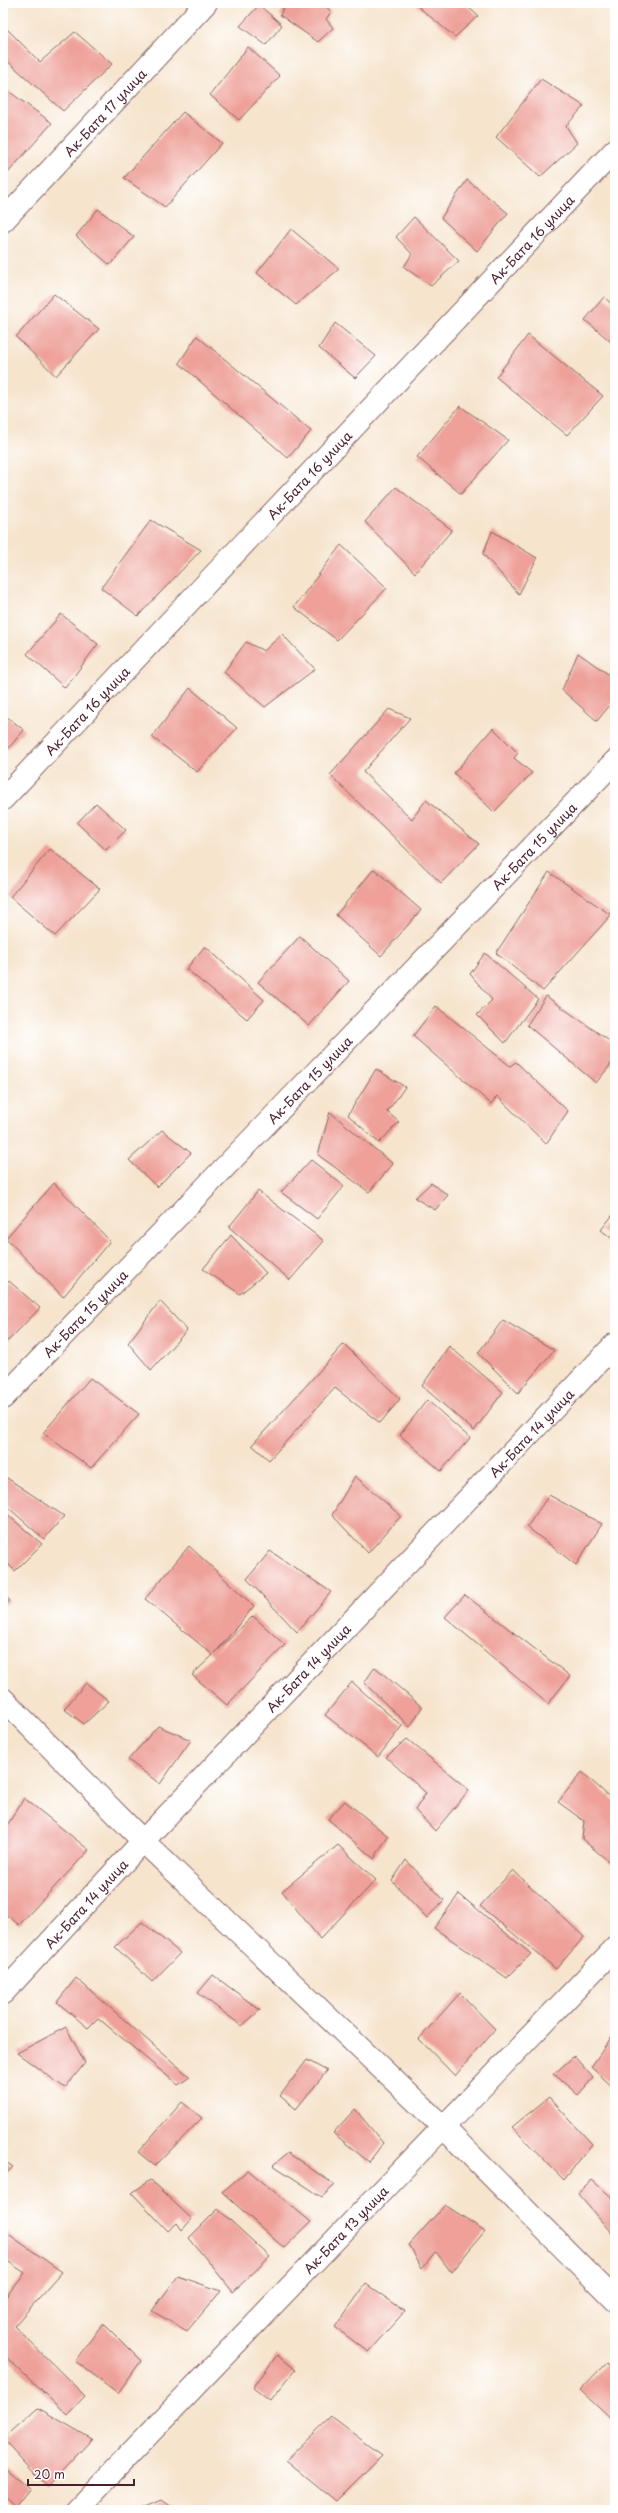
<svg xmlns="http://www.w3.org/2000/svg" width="618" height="2513" viewBox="0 0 618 2513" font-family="'Playpen Sans',sans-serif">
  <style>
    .building { fill: #eea099 }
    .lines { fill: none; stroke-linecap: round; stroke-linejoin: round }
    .minor-casing { stroke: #866464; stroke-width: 24 }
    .minor { stroke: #fff; stroke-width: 22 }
    .labels { text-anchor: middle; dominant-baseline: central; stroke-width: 3; stroke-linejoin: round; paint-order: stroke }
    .street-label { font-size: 13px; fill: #4a1f2b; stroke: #fff }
  </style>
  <rect width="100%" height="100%" fill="#fff"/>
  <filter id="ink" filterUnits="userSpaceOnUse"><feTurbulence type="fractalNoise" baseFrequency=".025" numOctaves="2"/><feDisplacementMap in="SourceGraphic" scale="8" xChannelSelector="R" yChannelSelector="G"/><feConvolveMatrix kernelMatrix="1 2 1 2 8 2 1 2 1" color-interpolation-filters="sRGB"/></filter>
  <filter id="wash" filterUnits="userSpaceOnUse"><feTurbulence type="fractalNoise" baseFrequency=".012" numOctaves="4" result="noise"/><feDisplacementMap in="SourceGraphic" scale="16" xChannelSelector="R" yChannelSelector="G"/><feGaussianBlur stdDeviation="0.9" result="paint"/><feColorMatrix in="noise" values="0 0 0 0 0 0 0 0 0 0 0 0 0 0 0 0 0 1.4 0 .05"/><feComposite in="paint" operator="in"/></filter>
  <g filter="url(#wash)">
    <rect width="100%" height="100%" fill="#f6e4cd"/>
    <g id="blocks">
      <g class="building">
        <path d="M 286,3 L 300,3 L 309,8 L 313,3 L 323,3 L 331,12 L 326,19 L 333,28 L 318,42 L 280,15 Z"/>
        <path d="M 417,3 L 464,3 L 478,16 L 455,37 L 416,5 Z"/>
        <path d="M 259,5 L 282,25 L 266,45 L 240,26 Z"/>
        <path d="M 3,25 L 40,62 L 75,32 L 112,64 L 63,111 L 3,57 Z"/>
        <path d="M 248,47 L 280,76 L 239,120 L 210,95 Z"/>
        <path d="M 541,79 L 584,106 L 566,126 L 577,143 L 540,177 L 496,137 Z"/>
        <path d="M 3,87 L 52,123 L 6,175 L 3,172 Z"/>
        <path d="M 183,112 L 222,143 L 165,207 L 124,178 Z"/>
        <path d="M 467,180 L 508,213 L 477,251 L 441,218 Z"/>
        <path d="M 98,209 L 134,237 L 110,265 L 76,236 Z"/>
        <path d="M 414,217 L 459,261 L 431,286 L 404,267 L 412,254 L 396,237 Z"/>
        <path d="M 291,229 L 339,269 L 296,305 L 257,273 Z"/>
        <path d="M 54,294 L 99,329 L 56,376 L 16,337 Z"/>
        <path d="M 604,297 L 615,307 L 615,345 L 585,320 Z"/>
        <path d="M 335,323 L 376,356 L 355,378 L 319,348 Z"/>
        <path d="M 528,335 L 603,396 L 567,435 L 496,377 Z"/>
        <path d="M 197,336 L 311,431 L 288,458 L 179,363 Z"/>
        <path d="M 460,406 L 508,440 L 461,494 L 417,457 Z"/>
        <path d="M 396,487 L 452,530 L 415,573 L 365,522 Z"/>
        <path d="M 151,520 L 201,550 L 138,616 L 101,588 Z"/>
        <path d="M 492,531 L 537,558 L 519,594 L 483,554 Z"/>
        <path d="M 341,545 L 387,588 L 337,640 L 294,607 Z"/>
        <path d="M 61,614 L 98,644 L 65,688 L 27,654 Z"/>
        <path d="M 282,634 L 315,669 L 265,707 L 224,672 L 246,642 L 264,651 Z"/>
        <path d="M 578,653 L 615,679 L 615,699 L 597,721 L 562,690 Z"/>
        <path d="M 190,688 L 237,728 L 197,772 L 152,737 Z"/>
        <path d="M 389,709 L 410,718 L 363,772 L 412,819 L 426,800 L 479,844 L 441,883 L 330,775 Z"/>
        <path d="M 3,714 L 24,730 L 7,750 L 3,747 Z"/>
        <path d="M 493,728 L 518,753 L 514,758 L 532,773 L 494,812 L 454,773 Z"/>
        <path d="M 96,803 L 126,830 L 106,850 L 77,823 Z"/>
        <path d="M 50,849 L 100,889 L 55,936 L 10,897 Z"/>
        <path d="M 374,869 L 421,910 L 381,956 L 336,915 Z"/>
        <path d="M 549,872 L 611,915 L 543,991 L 496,953 Z"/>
        <path d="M 300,936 L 349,981 L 309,1026 L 258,982 Z"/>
        <path d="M 205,946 L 264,1000 L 247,1019 L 186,969 Z"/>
        <path d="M 485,953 L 538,999 L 505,1043 L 477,1015 L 492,1000 L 470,974 Z"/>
        <path d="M 546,996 L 615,1045 L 615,1059 L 596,1083 L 527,1025 Z"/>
        <path d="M 436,1006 L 510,1066 L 516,1062 L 568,1111 L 546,1144 L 497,1096 L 491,1104 L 413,1036 Z"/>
        <path d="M 376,1069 L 405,1087 L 387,1112 L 399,1122 L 379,1143 L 348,1115 Z"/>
        <path d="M 330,1112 L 393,1164 L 369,1192 L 318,1155 Z"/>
        <path d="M 162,1130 L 191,1153 L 157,1187 L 129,1160 Z"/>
        <path d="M 311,1160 L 344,1186 L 317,1219 L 281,1192 Z"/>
        <path d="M 54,1183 L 110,1241 L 63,1297 L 6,1238 Z"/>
        <path d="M 431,1183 L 448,1195 L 435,1210 L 415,1198 Z"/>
        <path d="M 258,1191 L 324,1241 L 290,1280 L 229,1227 Z"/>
        <path d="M 615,1212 L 615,1241 L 601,1230 Z"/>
        <path d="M 231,1235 L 266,1273 L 240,1294 L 203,1269 Z"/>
        <path d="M 9,1281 L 40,1308 L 8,1341 L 3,1338 L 3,1313 L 6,1310 L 3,1307 L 3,1288 Z"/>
        <path d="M 160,1301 L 187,1330 L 151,1370 L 128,1343 Z"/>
        <path d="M 503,1320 L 554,1350 L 518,1393 L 478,1353 Z"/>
        <path d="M 344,1344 L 400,1399 L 380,1423 L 335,1388 L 269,1460 L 252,1445 Z"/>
        <path d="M 449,1346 L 503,1392 L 474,1431 L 422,1386 Z"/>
        <path d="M 90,1378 L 139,1414 L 91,1468 L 43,1433 Z"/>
        <path d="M 427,1400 L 470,1438 L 441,1471 L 400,1435 Z"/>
        <path d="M 4,1476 L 64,1516 L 44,1539 L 3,1503 Z"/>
        <path d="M 355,1476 L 401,1516 L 368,1553 L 332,1515 Z"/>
        <path d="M 549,1495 L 602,1524 L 576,1565 L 527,1527 Z"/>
        <path d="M 3,1511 L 42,1544 L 15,1571 L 3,1559 Z"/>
        <path d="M 189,1546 L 254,1606 L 215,1653 L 253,1616 L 285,1645 L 227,1705 L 192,1675 L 213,1655 L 145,1599 Z"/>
        <path d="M 270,1551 L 331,1592 L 297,1632 L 247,1579 Z"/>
        <path d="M 3,1594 L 10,1601 L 3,1608 Z"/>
        <path d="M 465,1595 L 570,1676 L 548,1704 L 445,1617 Z"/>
        <path d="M 375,1667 L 422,1707 L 410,1727 L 364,1683 Z"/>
        <path d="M 352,1682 L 402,1726 L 378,1757 L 325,1715 Z"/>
        <path d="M 86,1683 L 109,1701 L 84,1724 L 64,1709 Z"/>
        <path d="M 158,1726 L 191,1740 L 160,1784 L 128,1760 Z"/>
        <path d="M 407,1739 L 469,1790 L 435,1831 L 415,1810 L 426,1793 L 386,1757 Z"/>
        <path d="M 582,1772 L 615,1802 L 615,1867 L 582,1839 L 584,1821 L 558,1802 Z"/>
        <path d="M 24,1798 L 89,1850 L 19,1925 L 3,1912 L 3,1832 Z"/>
        <path d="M 345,1801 L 388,1836 L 374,1859 L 328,1819 Z"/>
        <path d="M 338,1845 L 376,1880 L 320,1939 L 282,1891 Z"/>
        <path d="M 406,1860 L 444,1900 L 427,1918 L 392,1881 Z"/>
        <path d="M 513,1870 L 584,1937 L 556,1969 L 480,1906 Z"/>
        <path d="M 459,1894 L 531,1954 L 507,1978 L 434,1928 Z"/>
        <path d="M 142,1922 L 180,1953 L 152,1982 L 115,1947 Z"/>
        <path d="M 213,1975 L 260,2010 L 242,2026 L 198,1993 Z"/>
        <path d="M 76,1978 L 190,2077 L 178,2085 L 98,2018 L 88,2028 L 57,2002 Z"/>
        <path d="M 460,1993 L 495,2029 L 455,2076 L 419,2039 Z"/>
        <path d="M 66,2027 L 85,2063 L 65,2088 L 17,2053 Z"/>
        <path d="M 615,2032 L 615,2089 L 591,2067 Z"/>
        <path d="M 574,2056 L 593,2078 L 578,2095 L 554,2074 Z"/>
        <path d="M 307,2060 L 327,2071 L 296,2109 L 280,2096 Z"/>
        <path d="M 549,2097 L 592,2144 L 564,2180 L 512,2127 Z"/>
        <path d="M 182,2102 L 202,2118 L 155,2166 L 138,2152 Z"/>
        <path d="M 355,2109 L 383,2143 L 369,2162 L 333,2133 Z"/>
        <path d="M 288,2153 L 335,2185 L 322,2197 L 273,2165 Z"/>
        <path d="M 3,2160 L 13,2167 L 3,2176 Z"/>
        <path d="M 248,2170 L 311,2222 L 284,2248 L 222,2192 Z"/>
        <path d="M 150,2180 L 192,2219 L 182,2230 L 177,2223 L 168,2231 L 132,2193 Z"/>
        <path d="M 592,2180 L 615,2200 L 615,2237 L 577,2193 Z"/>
        <path d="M 445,2205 L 485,2231 L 451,2272 L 436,2252 L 422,2269 L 409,2245 Z"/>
        <path d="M 218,2209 L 270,2257 L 233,2292 L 189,2238 Z"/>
        <path d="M 7,2233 L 62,2272 L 14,2326 L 85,2396 L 67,2415 L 3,2354 L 3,2300 L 25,2273 L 3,2258 L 3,2241 Z"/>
        <path d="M 178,2276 L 221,2291 L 187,2331 L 152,2311 Z"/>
        <path d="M 366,2284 L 405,2311 L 368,2352 L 335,2327 Z"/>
        <path d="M 103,2323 L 141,2361 L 118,2393 L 75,2361 Z"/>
        <path d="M 277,2355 L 295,2370 L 270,2401 L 253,2388 Z"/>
        <path d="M 606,2363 L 615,2371 L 615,2423 L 580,2390 Z"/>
        <path d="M 38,2408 L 92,2439 L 47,2487 L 3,2439 Z"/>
        <path d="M 331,2417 L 382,2455 L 336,2501 L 286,2460 Z"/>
        <path d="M 3,2466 L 30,2488 L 15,2507 L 3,2496 Z"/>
        <path d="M 161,2500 L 175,2510 L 138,2510 Z"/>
      </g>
    </g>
  </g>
  <g filter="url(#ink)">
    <use href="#blocks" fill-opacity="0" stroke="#866464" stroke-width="1"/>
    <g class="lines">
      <g class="minor-casing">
        <g id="minor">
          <path id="s1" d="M 3,221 L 206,3"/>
          <path id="s2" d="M 3,799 L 615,150"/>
          <path id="s3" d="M 3,1398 L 615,761"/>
          <path d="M 3,1699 L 143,1841 L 444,2128 L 615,2300"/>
          <path id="s4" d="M 3,1993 L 143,1841 L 615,1344"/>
          <path id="s5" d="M 76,2510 L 615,1948"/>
        </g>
      </g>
      <use href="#minor" class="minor"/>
    </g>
  </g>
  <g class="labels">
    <g class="street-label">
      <text stroke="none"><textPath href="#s1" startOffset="149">Ак-Бата 17 улица</textPath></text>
      <text stroke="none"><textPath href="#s2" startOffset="770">Ак-Бата 16 улица</textPath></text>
      <text stroke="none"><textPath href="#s2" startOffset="446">Ак-Бата 16 улица</textPath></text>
      <text stroke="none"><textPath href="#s2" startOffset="122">Ак-Бата 16 улица</textPath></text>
      <text stroke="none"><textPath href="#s3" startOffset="766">Ак-Бата 15 улица</textPath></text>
      <text stroke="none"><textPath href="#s3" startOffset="442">Ак-Бата 15 улица</textPath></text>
      <text stroke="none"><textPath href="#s3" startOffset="118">Ак-Бата 15 улица</textPath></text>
      <text stroke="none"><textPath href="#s4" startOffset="770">Ак-Бата 14 улица</textPath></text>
      <text stroke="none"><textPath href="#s4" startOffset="446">Ак-Бата 14 улица</textPath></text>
      <text stroke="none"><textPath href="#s4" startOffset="122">Ак-Бата 14 улица</textPath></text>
      <text stroke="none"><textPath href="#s5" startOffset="389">Ак-Бата 13 улица</textPath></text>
    </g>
  </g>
  <rect width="618" height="2513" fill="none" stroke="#fff" stroke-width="16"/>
  <path d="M28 2479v6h106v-6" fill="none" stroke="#4a1f2b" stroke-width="2"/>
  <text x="34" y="2479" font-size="12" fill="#4a1f2b" stroke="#ffffff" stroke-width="3" paint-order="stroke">20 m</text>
</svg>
